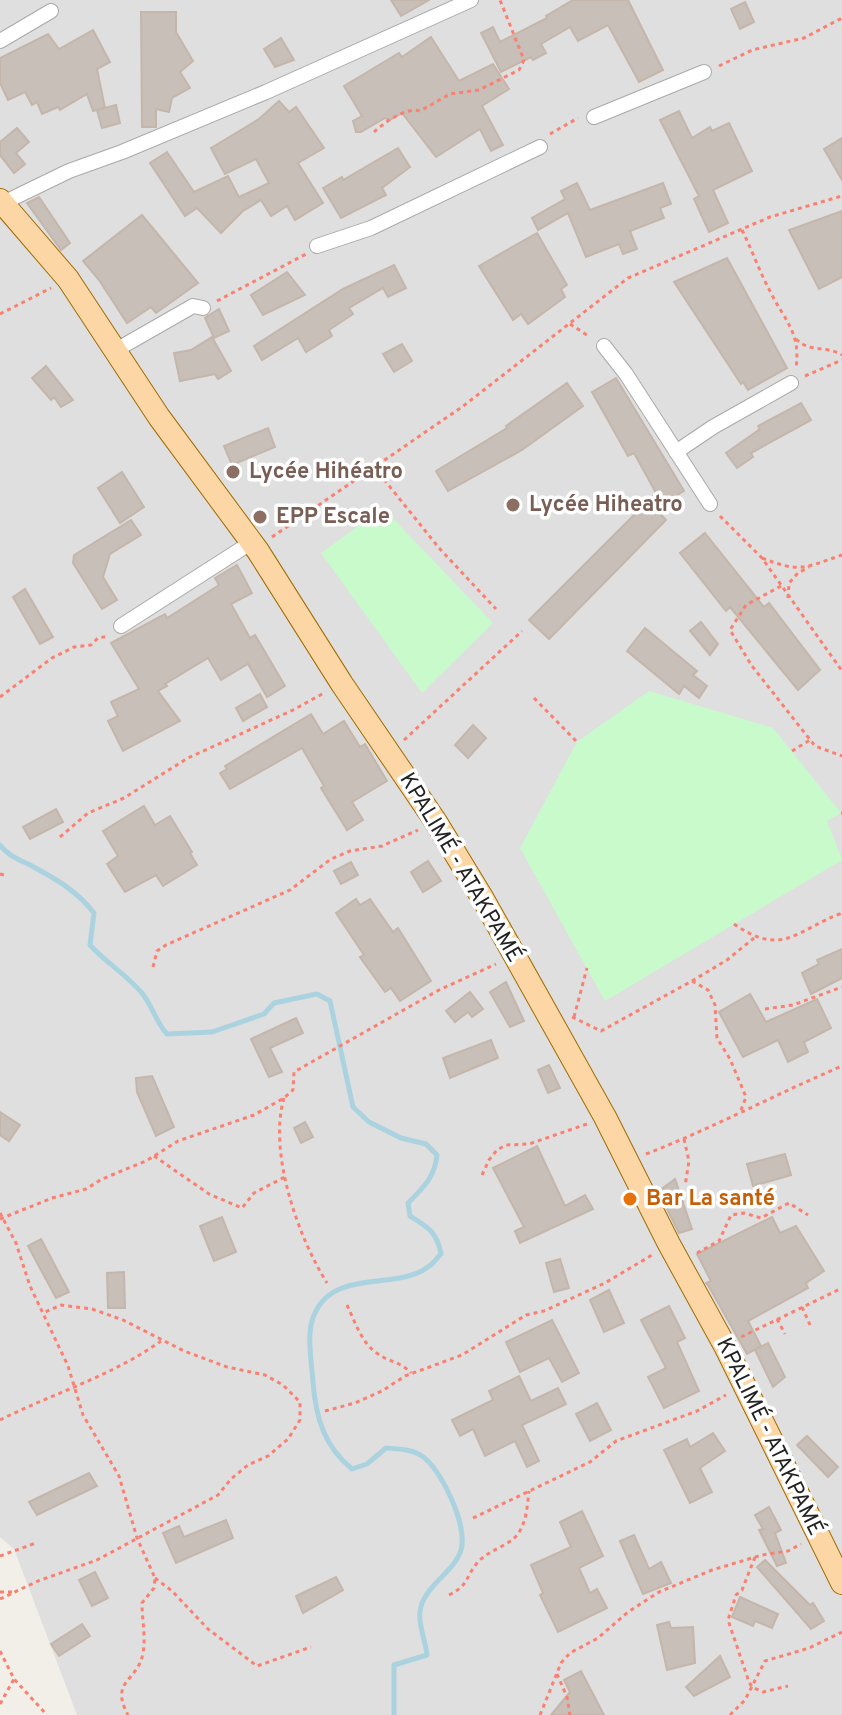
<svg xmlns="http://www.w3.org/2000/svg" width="842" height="1715" viewBox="0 0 842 1715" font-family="Overpass,sans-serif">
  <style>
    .residential { fill: #e0dfdf }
    .park { fill: #c8facc }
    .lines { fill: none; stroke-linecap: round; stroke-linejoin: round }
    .stream { stroke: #aad3df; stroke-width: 5 }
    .building { fill: #c7bfb8; stroke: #c4b6ab; stroke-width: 2 }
    .street-casing { stroke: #a9a9a9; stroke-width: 16 }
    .primary-casing { stroke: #a06b00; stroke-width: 24 }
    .path { stroke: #fa8072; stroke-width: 3; stroke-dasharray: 4 4; stroke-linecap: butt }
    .street { stroke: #fff; stroke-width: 14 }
    .primary { stroke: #fcd6a4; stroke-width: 22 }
    .education-dot { fill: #8d6e63; stroke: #fff; stroke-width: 3 }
    .food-dot { fill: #e8710a; stroke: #fff; stroke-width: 3 }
    .labels { text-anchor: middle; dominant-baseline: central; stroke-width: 7; stroke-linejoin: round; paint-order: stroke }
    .education-label { font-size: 22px; font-weight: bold; fill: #785e54; stroke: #fff; text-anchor: start }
    .street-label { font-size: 22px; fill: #222; stroke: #fff }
    .food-label { font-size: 22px; font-weight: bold; fill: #c56008; stroke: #fff; text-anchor: start }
  </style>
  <rect width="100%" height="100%" fill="#f2efe9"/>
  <path class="residential" d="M 0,0 L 842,0 L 842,1715 L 77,1715 L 14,1549 L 0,1537 Z"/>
  <g class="park">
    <path d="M 383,508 L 493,623 L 422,693 L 321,553 Z"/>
    <path d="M 649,691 L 773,728 L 841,813 L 827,821 L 842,860 L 605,1001 L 520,848 L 577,742 Z"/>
  </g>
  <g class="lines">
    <path class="stream" d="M 0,845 C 8,856 20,860 32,866 C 56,879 77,891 94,913 L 90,945 C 105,962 126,974 141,992 C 152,1004 155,1021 167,1034 L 212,1032 L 264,1014 L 274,1003 L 317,994 L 330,1001 L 353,1107 L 369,1122 L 401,1138 L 426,1144 L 437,1155 C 435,1177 423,1188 408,1203 L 410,1216 C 428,1227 437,1232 441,1254 C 437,1258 433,1264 428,1267 C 395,1292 328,1266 312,1321 C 307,1339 312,1364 313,1383 C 316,1418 324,1446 352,1469 L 367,1464 L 386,1448 C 398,1449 412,1449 422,1456 C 442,1470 468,1526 461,1550 C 454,1573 422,1587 420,1612 C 418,1625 426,1642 427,1655 L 394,1665 L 394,1715"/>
  </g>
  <g class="building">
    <path d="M 391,0 L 429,0 L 401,16 Z"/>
    <path d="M 573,0 L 628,0 L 663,70 L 639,82 L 608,25 L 578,41 L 570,27 L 541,44 L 546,53 L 533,60 L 531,57 L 501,72 L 481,33 L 493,27 L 500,42 L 547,18 L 546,16 Z"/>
    <path d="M 745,2 L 754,22 L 740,29 L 731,9 Z"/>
    <path d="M 141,12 L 176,12 L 176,32 L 193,61 L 180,72 L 190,88 L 172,98 L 169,112 L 156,109 L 156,127 L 142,127 Z"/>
    <path d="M 93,30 L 110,62 L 97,69 L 105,108 L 93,111 L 87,94 L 60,110 L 58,107 L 42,114 L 37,102 L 32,105 L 25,92 L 8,100 L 0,83 L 0,58 L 48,34 L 59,49 Z"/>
    <path d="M 431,37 L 459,81 L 493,64 L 509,89 L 482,106 L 503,145 L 491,151 L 480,129 L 436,157 L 402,113 L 390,120 L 385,118 L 361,132 L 356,132 L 353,121 L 362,116 L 344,86 L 399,53 L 402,57 Z"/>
    <path d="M 281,38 L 294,60 L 275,67 L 264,49 Z"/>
    <path d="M 279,101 L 289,112 L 296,107 L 324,148 L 298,163 L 323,203 L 295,220 L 287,206 L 271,216 L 261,200 L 243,211 L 221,233 L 197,208 L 185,216 L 150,163 L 167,152 L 194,192 L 228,176 L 239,197 L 269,183 L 256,159 L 225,174 L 211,148 L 259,119 Z"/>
    <path d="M 116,105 L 120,123 L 102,128 L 97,110 Z"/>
    <path d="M 679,111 L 692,138 L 710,127 L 712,131 L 729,123 L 752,171 L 713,190 L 728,223 L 709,232 L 694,199 L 699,196 L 660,120 Z"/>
    <path d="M 17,128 L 29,142 L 16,153 L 25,164 L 14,173 L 0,155 L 0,142 Z"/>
    <path d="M 842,138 L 842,180 L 824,149 Z"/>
    <path d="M 398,148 L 410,167 L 382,188 L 386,195 L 341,218 L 323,188 L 342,177 L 343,180 Z"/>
    <path d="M 577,183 L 590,210 L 663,183 L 671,204 L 660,208 L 664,218 L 630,231 L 637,249 L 623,254 L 619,244 L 586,257 L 568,213 L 538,230 L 532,218 L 565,199 L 561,191 Z"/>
    <path d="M 39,197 L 70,243 L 61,250 L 27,203 Z"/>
    <path d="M 842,211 L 842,277 L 819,289 L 789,230 Z"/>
    <path d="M 142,215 L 198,283 L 156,313 L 151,307 L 127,323 L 99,280 L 83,261 Z"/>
    <path d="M 537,233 L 567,285 L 561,289 L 565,297 L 528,324 L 521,314 L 513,320 L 479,266 Z"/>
    <path d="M 727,258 L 787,368 L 748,390 L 743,382 L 741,384 L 674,282 Z"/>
    <path d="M 394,265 L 406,288 L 388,297 L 383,288 L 349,308 L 353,314 L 329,330 L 332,336 L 306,352 L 298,338 L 262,360 L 254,346 L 343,289 Z"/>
    <path d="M 287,272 L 305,295 L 263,315 L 251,295 Z"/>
    <path d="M 219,309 L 229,331 L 214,338 L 205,318 Z"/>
    <path d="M 212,337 L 231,371 L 218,379 L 215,374 L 180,381 L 174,353 L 191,350 Z"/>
    <path d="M 402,344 L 412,361 L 394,372 L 383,354 Z"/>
    <path d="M 46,366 L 73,400 L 61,407 L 54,397 L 51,400 L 32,378 Z"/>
    <path d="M 616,378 L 684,491 L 655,508 L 666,520 L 549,639 L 529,620 L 656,493 L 634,453 L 628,456 L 592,392 Z"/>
    <path d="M 567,383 L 583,406 L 522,450 L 448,491 L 436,471 L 507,428 L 506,426 Z"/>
    <path d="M 801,403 L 811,420 L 751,453 L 753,457 L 737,468 L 726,453 L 760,429 L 758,426 Z"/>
    <path d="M 268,428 L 275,447 L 232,465 L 224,446 Z"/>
    <path d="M 122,472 L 144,507 L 120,523 L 98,488 Z"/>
    <path d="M 131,520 L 141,535 L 110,554 L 103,577 L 117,600 L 102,609 L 73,563 L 74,555 Z"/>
    <path d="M 705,533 L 764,607 L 769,603 L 820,670 L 798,690 L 730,607 L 726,611 L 680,553 Z"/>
    <path d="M 237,565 L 252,593 L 231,604 L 250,638 L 255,635 L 285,686 L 267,697 L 248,664 L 221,680 L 208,658 L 165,684 L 167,686 L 158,691 L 180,721 L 123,751 L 108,721 L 118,716 L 111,702 L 139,689 L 111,643 L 165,614 L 167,618 L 219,585 L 215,578 Z"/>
    <path d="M 25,589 L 53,637 L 40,644 L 13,597 Z"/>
    <path d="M 701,622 L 718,644 L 710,655 L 690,631 Z"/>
    <path d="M 645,628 L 697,671 L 693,675 L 707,686 L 699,698 L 684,686 L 679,694 L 627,651 Z"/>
    <path d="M 260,694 L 267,707 L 243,721 L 236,708 Z"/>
    <path d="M 311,714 L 323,734 L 344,721 L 360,747 L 365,744 L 387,781 L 352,802 L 363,820 L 347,830 L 321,788 L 324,786 L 302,748 L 230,789 L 220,773 L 227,769 L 225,766 Z"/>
    <path d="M 473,725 L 486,738 L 468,758 L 455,745 Z"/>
    <path d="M 144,806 L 155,825 L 170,816 L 192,852 L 190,853 L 197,865 L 163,886 L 156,875 L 125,892 L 107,864 L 118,856 L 103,831 Z"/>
    <path d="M 56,809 L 63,822 L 30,839 L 23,827 Z"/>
    <path d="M 428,861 L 441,881 L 423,892 L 411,872 Z"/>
    <path d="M 351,862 L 358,875 L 341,884 L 334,871 Z"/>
    <path d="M 356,899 L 360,905 L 370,899 L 393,932 L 398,928 L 431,981 L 400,1001 L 391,988 L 385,992 L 360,957 L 364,955 L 336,913 Z"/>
    <path d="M 842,949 L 842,978 L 811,994 L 802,973 L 819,964 L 817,960 Z"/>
    <path d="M 506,982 L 524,1021 L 510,1027 L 490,992 Z"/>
    <path d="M 470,992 L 483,1009 L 472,1017 L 468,1012 L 455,1022 L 446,1011 Z"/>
    <path d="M 750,994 L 766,1022 L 817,999 L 831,1028 L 804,1042 L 808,1052 L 788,1062 L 778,1040 L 743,1057 L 719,1012 Z"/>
    <path d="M 296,1018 L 303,1033 L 270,1048 L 282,1072 L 269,1077 L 251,1039 Z"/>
    <path d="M 491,1040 L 498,1058 L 450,1078 L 443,1058 Z"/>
    <path d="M 549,1065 L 560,1088 L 548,1093 L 538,1070 Z"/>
    <path d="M 152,1076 L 174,1127 L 156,1136 L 137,1092 L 136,1078 Z"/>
    <path d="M 0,1112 L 20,1125 L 9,1141 L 0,1135 Z"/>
    <path d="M 305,1122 L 313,1137 L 301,1143 L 294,1128 Z"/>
    <path d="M 537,1146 L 565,1206 L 585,1195 L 593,1209 L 520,1243 L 515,1231 L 524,1227 L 493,1168 Z"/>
    <path d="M 785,1154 L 791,1175 L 753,1186 L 747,1164 Z"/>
    <path d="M 675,1179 L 692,1229 L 679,1233 L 664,1203 L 668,1201 L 660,1190 Z"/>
    <path d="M 222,1217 L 236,1252 L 214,1261 L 200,1226 Z"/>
    <path d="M 772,1217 L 780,1233 L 796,1226 L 824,1271 L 806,1283 L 808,1288 L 748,1321 L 761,1346 L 747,1354 L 708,1285 L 706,1283 L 711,1281 L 697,1254 Z"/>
    <path d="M 41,1239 L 69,1292 L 56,1298 L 28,1246 Z"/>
    <path d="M 560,1259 L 569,1288 L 554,1292 L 546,1263 Z"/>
    <path d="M 124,1272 L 125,1308 L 108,1308 L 107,1273 Z"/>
    <path d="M 609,1290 L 624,1323 L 604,1332 L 590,1300 Z"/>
    <path d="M 669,1306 L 685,1338 L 677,1342 L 699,1391 L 664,1408 L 648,1377 L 666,1368 L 641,1320 Z"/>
    <path d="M 552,1320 L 579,1373 L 562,1382 L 549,1358 L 520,1372 L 506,1342 Z"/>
    <path d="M 768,1343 L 785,1377 L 773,1387 L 755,1350 Z"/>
    <path d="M 519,1376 L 531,1401 L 558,1388 L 566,1404 L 522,1425 L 539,1461 L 527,1467 L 515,1441 L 485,1456 L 473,1429 L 460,1436 L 452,1420 L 493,1400 L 489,1391 Z"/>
    <path d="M 597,1403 L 611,1430 L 590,1441 L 576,1414 Z"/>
    <path d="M 713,1433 L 725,1451 L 700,1468 L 712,1492 L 690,1503 L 664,1450 L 687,1439 L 690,1447 Z"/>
    <path d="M 807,1436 L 838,1467 L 828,1477 L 797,1445 Z"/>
    <path d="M 89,1473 L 97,1486 L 37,1515 L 29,1502 Z"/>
    <path d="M 769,1507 L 781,1530 L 775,1533 L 786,1563 L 777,1566 L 759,1530 L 763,1529 L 755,1515 Z"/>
    <path d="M 582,1511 L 603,1556 L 579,1568 L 590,1593 L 597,1589 L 607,1608 L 558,1632 L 540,1595 L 543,1593 L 531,1565 L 571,1547 L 560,1522 Z"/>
    <path d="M 226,1520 L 233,1538 L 176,1563 L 163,1533 L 179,1526 L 184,1537 Z"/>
    <path d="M 634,1535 L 649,1569 L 661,1562 L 671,1583 L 643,1594 L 620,1541 Z"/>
    <path d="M 765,1560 L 810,1605 L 813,1603 L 824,1621 L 811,1629 L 757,1567 Z"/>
    <path d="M 95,1572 L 108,1598 L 92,1606 L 79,1580 Z"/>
    <path d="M 336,1577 L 343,1590 L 303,1613 L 296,1596 Z"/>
    <path d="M 740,1597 L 778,1614 L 772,1628 L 755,1621 L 753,1626 L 732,1617 Z"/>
    <path d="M 669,1622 L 671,1628 L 693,1627 L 695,1663 L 667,1670 L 657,1625 Z"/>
    <path d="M 82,1624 L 90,1636 L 59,1656 L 51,1644 Z"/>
    <path d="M 720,1656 L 730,1677 L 694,1696 L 686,1687 Z"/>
    <path d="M 581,1671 L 604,1715 L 551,1715 L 570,1692 L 564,1680 Z"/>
  </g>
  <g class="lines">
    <g class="street-casing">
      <g id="street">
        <path d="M 0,41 L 51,11"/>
        <path d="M 594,117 L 704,72"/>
        <path d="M 3,203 L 69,171 L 122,152 L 266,92 L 471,0"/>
        <path d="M 317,246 L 371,228 L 540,147"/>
        <path d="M 604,346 L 626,374 L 710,504"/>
        <path d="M 116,350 L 193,306 L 203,308"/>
        <path d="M 676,452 L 713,427 L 791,383"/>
        <path d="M 121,626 L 252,542"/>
      </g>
    </g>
    <g class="primary-casing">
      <path id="primary" d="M 0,200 L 68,279 L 159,417 L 258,551 L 342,684 L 436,822 L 483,899 L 605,1117 L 669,1244 L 725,1346 L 842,1583"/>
    </g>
    <g class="path">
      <path d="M 719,66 L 752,50 L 804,38 L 842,18"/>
      <path d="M 374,132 C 385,122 406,107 420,111 L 450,94 L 479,90 L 519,70 L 524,60 L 500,0"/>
      <path d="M 550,134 L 578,118"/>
      <path d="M 742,230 C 752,250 760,273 771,293 C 785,321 801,333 796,368"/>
      <path d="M 217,301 L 306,254"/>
      <path d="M 0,314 L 51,288"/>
      <path d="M 570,324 L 590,337"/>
      <path d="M 796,339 C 810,353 825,345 842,355"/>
      <path d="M 805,376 L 842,360"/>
      <path d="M 374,467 L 439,548 L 496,609"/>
      <path d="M 720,516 L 762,558 L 842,671"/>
      <path d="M 272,537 L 462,407 L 628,278 L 770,217 L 842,196"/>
      <path d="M 762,558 C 800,573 804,568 842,555"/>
      <path d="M 781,586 L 746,605 L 730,630 L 752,666 L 815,746 L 842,756"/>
      <path d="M 788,598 L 789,583 L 798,573 L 809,567"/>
      <path d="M 0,697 L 52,658 L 74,647 L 91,645 L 98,638 L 109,636"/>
      <path d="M 534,698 L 577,742"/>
      <path d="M 404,740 L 522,631"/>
      <path d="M 792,751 L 810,740"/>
      <path d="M 841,813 L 842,813"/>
      <path d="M 60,837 L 88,813 L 124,798 L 188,758 L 293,710 L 324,693"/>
      <path d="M 0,874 L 4,875"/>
      <path d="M 734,924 C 783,958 796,930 842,913"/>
      <path d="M 153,967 L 157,951 L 166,945 L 290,890 L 331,859 L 350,851 L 382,846 L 418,830"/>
      <path d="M 692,981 L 708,990 L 715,1005 L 717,1038 L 730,1059 L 746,1097 L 741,1110"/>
      <path d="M 765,1009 L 793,1005 L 842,987"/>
      <path d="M 572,1017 L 601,1031 L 692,981 L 727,960 L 754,938"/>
      <path d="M 574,1017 L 587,968"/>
      <path d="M 284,1098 C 268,1152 298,1237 327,1283"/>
      <path d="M 684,1139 L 689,1161 L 685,1186"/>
      <path d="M 646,1154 C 713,1128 776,1094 842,1066"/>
      <path d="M 154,1156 L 209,1194 L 242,1208 L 254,1193 L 285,1177"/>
      <path d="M 482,1175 L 489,1160 L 497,1150 L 506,1145 L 529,1144 L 587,1124"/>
      <path d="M 0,1213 L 16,1243 L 30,1286 L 68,1366 L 83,1415 L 119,1476 L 137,1538 L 155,1578 L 154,1588 L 142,1603 C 142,1620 146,1637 143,1653 C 138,1682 109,1680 128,1715"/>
      <path d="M 0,1219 L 52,1198 L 86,1189 L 102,1179 L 146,1161 L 178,1141 L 254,1115 L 284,1098 L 293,1090 L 294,1072 L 439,990 L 496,964"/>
      <path d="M 697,1253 L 719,1241 L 731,1215 L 744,1213 L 761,1218 L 789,1203 L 808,1215"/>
      <path d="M 347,1305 C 355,1322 362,1344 378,1354 C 391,1363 400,1361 411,1373"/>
      <path d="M 802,1307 L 810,1325"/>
      <path d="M 777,1319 L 785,1334"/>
      <path d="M 741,1337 L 842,1288"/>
      <path d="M 325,1411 L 355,1403 L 382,1391 L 405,1376 L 462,1355 L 526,1315 L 544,1311 L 605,1283 L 652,1255"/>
      <path d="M 0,1420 C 54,1393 112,1376 161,1341"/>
      <path d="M 473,1518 L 590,1462 L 616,1441 L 697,1411 L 726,1395"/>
      <path d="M 0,1556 L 36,1543"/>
      <path d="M 755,1557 L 742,1590 L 736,1595 L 728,1620 L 749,1682 L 752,1687 L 763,1692 L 788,1686"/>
      <path d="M 155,1578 L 172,1591 L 208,1629 L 257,1666 L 311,1647"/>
      <path d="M 0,1592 L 12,1592"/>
      <path d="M 449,1595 C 469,1585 465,1578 477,1563 C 486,1553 498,1549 509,1542 C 526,1532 527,1509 529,1491"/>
      <path d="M 0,1599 L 38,1581 L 97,1560 L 218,1495 L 231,1479 L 248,1465 L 268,1456 L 288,1439 L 300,1420 L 300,1402 L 283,1385 L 265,1375 L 227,1367 L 184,1351 L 123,1320 L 92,1309 L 61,1305 L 43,1313"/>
      <path d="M 0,1651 L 14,1679 L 47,1715"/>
      <path d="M 557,1674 L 567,1697 L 570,1715"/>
      <path d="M 0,1704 L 14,1679"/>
      <path d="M 540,1715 L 561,1663 L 570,1653 L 598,1638 L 628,1612 L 659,1592 L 712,1570 L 762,1555 L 788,1551 L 801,1544"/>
      <path d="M 730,1715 L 745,1700 L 765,1661 L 809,1648 L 842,1632"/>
    </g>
    <use href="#street" class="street"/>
    <use href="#primary" class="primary"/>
  </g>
  <g class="education-dot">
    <circle cx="233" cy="472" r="8"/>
    <circle cx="513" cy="505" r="8"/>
    <circle cx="260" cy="517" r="8"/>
  </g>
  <circle class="food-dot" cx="630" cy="1199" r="8"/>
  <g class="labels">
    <g class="education-label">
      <text x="249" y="472">Lycée Hihéatro</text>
      <text x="529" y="505">Lycée Hiheatro</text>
      <text x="276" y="517">EPP Escale</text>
    </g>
    <g class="street-label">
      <text transform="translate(460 868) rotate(59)">KPALIMÉ - ATAKPAMÉ</text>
      <text transform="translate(769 1437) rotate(64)">KPALIMÉ - ATAKPAMÉ</text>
    </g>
    <g class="food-label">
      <text x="646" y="1199">Bar La santé</text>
    </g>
  </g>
</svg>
